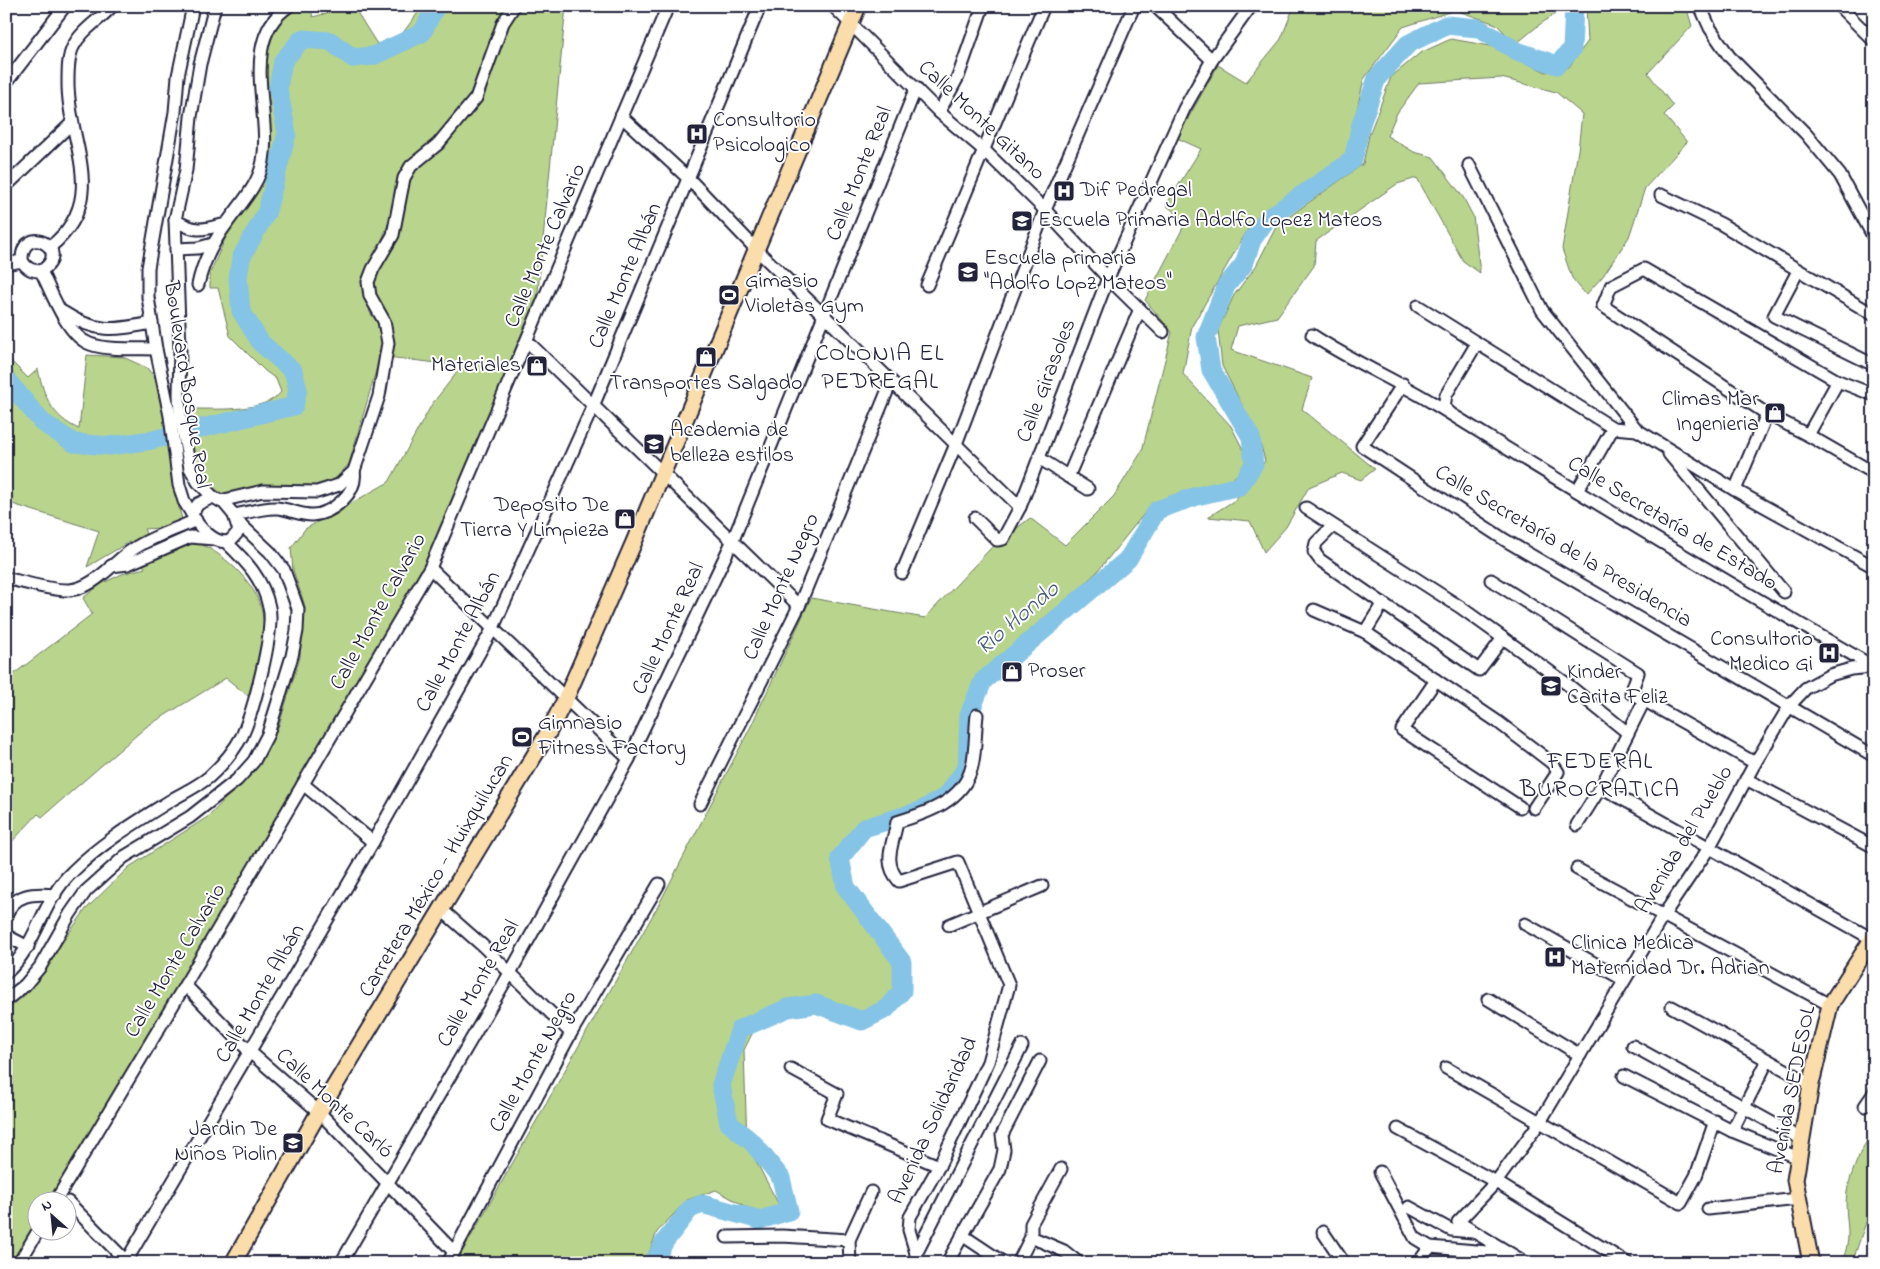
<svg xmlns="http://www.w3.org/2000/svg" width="1880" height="1269" viewBox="0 0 1880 1269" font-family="'Indie Flower',sans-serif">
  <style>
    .green { fill: #b9d48c; stroke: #6e7b64 }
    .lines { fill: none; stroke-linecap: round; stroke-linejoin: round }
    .river { stroke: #85c4e6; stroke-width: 19 }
    .minor-casing { stroke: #22223b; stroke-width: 15 }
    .major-casing { stroke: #22223b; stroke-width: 19 }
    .minor { stroke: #fff; stroke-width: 11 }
    .major { stroke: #faddab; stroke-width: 15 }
    .labels { text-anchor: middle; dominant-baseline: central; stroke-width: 4; stroke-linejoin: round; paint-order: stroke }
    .poi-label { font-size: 22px; fill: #22223b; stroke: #fff; text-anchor: start }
    .street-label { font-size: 22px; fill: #22223b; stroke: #fff }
    .neighbourhood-label { font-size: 24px; letter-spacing: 1px; fill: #22223b; stroke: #fff }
    .water-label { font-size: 24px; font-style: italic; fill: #455b77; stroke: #fff }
  </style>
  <rect width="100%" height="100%" fill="#fff"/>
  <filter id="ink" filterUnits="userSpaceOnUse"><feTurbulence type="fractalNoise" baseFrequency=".02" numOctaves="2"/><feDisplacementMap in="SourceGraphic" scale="10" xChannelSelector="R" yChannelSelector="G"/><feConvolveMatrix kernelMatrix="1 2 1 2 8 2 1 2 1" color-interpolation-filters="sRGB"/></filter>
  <g filter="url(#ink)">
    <g class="green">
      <path d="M 310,6 L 313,17 L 327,13 L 326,6 L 353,6 L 377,44 L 402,34 L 423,6 L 511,6 L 474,96 L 399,179 L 394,209 L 365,283 L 370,313 L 381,326 L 384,343 L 349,464 L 335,479 L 316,488 L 225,496 L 202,479 L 192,457 L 187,425 L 196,409 C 220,409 265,412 281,392 L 276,379 L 265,371 L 230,336 L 218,288 L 210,288 L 210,273 L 228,232 L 245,209 L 267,165 L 270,106 L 263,69 L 274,22 L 291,8 Z"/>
      <path d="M 521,6 L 566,6 L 537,301 L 425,563 L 396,616 L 50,1201 L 38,1202 L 37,1222 L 14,1263 L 6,1263 L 6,1011 L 26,994 L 86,909 L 129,867 L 209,816 L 251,772 L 279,725 L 300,657 L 304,603 L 293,570 L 291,548 L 305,529 L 389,482 L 432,404 L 462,366 L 387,357 L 372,288 L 408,178 L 432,152 L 458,130 L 477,106 L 506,31 Z"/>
      <path d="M 1294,6 L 1558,6 L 1558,12 L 1539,25 L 1516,44 L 1496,24 L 1455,10 L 1403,27 L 1364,79 L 1346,157 L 1251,224 L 1192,326 L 1183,374 L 1231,426 L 1249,461 L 1229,483 L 1152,504 L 1098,571 L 1048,618 L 978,678 L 964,714 L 961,765 L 943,791 L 917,805 L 860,823 L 833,856 L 841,890 L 896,963 L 896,989 L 882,1004 L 861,1015 L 817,998 L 787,1002 L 764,1010 L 744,1050 L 747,1144 L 780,1207 L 759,1214 L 716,1190 L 687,1200 L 657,1232 L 645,1263 L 456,1263 L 659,904 L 750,728 L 811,598 L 925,618 L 990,549 L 1030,518 L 1065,545 L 1114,496 L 1142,451 L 1172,332 L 1145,300 L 1186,222 L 1166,205 L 1201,149 L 1177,138 L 1218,65 L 1246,82 L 1281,39 Z"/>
      <path d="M 1586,6 L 1686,6 L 1692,26 L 1648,73 L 1673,106 L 1664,115 L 1687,142 L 1645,188 L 1629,237 L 1603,276 L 1586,295 L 1572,278 L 1562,249 L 1578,150 L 1582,114 L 1556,92 L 1501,78 L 1419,83 L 1397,113 L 1387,136 L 1414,152 L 1433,157 L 1463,197 L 1473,216 L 1480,273 L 1463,261 L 1417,178 L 1397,184 L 1316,241 L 1314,266 L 1277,317 L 1238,326 L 1231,350 L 1312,378 L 1302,409 L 1375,469 L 1361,480 L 1342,473 L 1309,487 L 1286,527 L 1264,552 L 1250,521 L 1208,517 L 1235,500 L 1265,461 L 1259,438 L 1222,366 L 1218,330 L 1234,295 L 1256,266 L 1277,225 L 1363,164 L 1369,135 L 1391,77 L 1420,53 L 1451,39 L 1491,46 L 1546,72 L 1569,67 L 1588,41 Z"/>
      <path d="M 87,355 L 123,357 L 147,368 L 156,379 L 173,457 L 175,493 L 182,519 L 161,528 L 144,529 L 157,558 L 193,541 C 210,547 222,556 235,568 C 278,609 264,645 248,696 L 226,678 L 146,727 L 42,817 L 38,814 L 6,848 L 6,680 L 92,614 L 83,598 L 101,584 L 122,574 L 145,568 L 129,542 L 87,567 L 99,531 L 6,502 L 6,356 L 28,378 L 38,369 C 44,397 52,417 79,429 Z"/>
      <path d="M 1874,1128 L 1874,1199 L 1852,1263 L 1841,1263 C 1855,1234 1843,1220 1847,1192 C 1849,1179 1856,1163 1861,1151 C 1865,1143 1871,1137 1874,1128 Z"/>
    </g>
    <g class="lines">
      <g class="river">
        <path d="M 6,379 L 42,422 L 74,443 L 110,446 L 152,440 L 294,406 L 298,389 L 293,371 L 261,343 L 241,311 L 238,279 L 241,258 L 267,211 L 287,133 L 278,88 L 283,61 L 302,39 L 330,41 L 353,58 L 373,56 L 422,33 L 436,6"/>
        <path d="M 653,1263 L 665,1241 L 690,1209 L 702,1204 L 760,1220 L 789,1211 L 781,1178 L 753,1143 L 729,1123 L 721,1085 L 740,1029 L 788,1008 L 816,1004 L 862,1021 L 886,1009 L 902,991 L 902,962 L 846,887 L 840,858 L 864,828 L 920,811 L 947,796 L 967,767 L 969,715 L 983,681 L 1128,559 L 1157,510 L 1197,496 L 1240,486 L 1254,464 L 1251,437 L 1211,370 L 1206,337 L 1226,286 L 1244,264 L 1252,240 L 1267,219 L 1353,160 L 1361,124 L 1377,78 L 1408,44 L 1446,25 L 1478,28 L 1517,51 L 1557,65 L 1572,49 L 1574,6"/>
      </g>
      <g class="minor-casing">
        <g id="minor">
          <path d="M 833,6 L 939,112 L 985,151 L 1045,210 L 1108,278 L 1163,332"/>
          <path d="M 1155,6 L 1212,60"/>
          <path d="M 1700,6 L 1710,28 L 1729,56 L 1806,134 L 1840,175 L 1874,238"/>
          <path d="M 1839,6 L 1874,41"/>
          <path d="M 6,83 L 65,6"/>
          <path d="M 939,112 L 958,77 L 983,6"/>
          <path d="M 621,116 L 689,179 L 757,250 L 1020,507"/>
          <path d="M 1469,165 L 1542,310 L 1637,430 L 1735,490 L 1874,567"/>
          <path d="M 6,186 L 72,123"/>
          <path d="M 1661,195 L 1721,224 L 1874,315"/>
          <path d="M 175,220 C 196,233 202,230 226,224"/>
          <path d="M 50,247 C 111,198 67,143 68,81 C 68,70 68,57 73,47 C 81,30 100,20 112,6"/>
          <path d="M 176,249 L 198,248 L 213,244"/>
          <path d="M 22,261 C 21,221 75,249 41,271"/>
          <path d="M 22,261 C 27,269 32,271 41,271"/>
          <path d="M 6,264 L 22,261"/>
          <path d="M 41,271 C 51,291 67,336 90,344 C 110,351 135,348 156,349"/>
          <path d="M 1798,271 L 1774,316 L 1874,365"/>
          <path d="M 198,285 C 203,261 213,242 227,223 C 241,203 259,185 263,161 C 272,112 238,40 289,6"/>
          <path d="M 927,285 C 967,192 1004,99 1044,6"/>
          <path d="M 1418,306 L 1613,428 L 1637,430"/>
          <path d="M 63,312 C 97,334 114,330 152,323"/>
          <path d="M 1312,335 C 1351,361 1394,379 1433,403 C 1579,493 1726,582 1874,667"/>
          <path d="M 527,341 L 799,606"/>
          <path d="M 1403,384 L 1362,446 L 1505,540 L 1874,756"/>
          <path d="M 1874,395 L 1838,381 L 1644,269 L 1611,286 L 1603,306 L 1767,414 L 1808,435 L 1874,473"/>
          <path d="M 1450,413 L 1444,407 L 1446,395 L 1477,343"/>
          <path d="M 1808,435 L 1838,381"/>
          <path d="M 1669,454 L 1784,592"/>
          <path d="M 1039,458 L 1088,489"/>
          <path d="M 1068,477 L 1140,309"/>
          <path d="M 1735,490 L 1767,414"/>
          <path d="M 1577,491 L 1613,428"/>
          <path d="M 213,497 L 198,504 L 192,514 C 197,526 216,546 230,541 L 239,531 L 234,515 L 224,503 L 213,497 L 198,482 L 190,468 L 180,415 L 179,394 L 180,349 L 175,220 L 186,170 L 191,117 L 200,64 L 215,6"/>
          <path d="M 220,501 L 263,491 L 317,492 L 339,485 L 354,471 L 379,396 L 388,343 L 384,321 L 370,296 L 368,282 L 373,269 L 393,235 L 404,178 L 411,166 L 438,144 L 476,98 L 503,23 L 514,6"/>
          <path d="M 1306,508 L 1460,607 L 1567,684 L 1628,733"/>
          <path d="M 192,514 L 184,501 L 179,485 L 170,416 L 156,349 L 148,297 L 148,268 L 175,112 L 178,76 L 193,6"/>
          <path d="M 234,515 C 247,513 264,507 277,508 C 289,509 300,515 312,515 C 332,514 358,493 354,471"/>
          <path d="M 975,518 L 997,540 L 1003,539 L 1020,507 L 1108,278 L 1184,109 L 1212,60 L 1251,6"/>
          <path d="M 1333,526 L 1316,543 L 1314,552 L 1320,560 L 1479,670 L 1503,638"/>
          <path d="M 111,566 L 128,564 L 190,537 L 214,539"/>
          <path d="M 430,568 L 629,759"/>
          <path d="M 902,573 L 956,444 L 1045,210 L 1134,6"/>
          <path d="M 6,578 C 23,582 53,591 70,590 C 98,587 116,557 140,545 C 157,535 177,529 196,520"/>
          <path d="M 1491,580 L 1638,673 L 1631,693 L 1755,763"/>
          <path d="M 1314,610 L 1365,632 L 1498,722 L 1552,763 L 1558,772 L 1534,808"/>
          <path d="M 1365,632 L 1383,603"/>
          <path d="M 1436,680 L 1402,730 L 1520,807"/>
          <path d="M 1746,779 L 1874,847"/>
          <path d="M 303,784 L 373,842"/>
          <path d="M 1601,787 L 1874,940"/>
          <path d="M 700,804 L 799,606 L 891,382"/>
          <path d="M 1577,825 L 1601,787 L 1644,701"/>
          <path d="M 1577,869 L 1830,1005"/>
          <path d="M 442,910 L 483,946 L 571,1033"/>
          <path d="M 6,917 C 13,893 34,893 55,895"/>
          <path d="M 1525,924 L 1624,980"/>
          <path d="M 949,925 L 1042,886"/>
          <path d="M 9,937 L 28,947"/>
          <path d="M 6,973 C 37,946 42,900 72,872 C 101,843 138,821 173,799 C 185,792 198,786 209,777 C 221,766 234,751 242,736 C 253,712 275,631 269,607 C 263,579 246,561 226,542"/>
          <path d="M 185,985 L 250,1052 L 319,1112 L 454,1252"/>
          <path d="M 1488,999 L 1580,1055"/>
          <path d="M 6,1000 L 25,985 L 40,967 L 70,914 L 86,891 L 124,857 L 190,817 L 237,780 L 254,761 L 268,734 L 292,656 L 297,631 L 298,609 L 284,570 L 270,552 L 237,521"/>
          <path d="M 1672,1007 L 1811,1084"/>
          <path d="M 1633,1046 L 1803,1140"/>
          <path d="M 1446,1068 L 1681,1203 L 1696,1176 L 1715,1121"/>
          <path d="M 791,1069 L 837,1094 L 827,1119 L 939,1166"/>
          <path d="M 1624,1076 L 1732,1131 L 1799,1158"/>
          <path d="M 1865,1106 L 1874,1093"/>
          <path d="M 1398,1129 L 1496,1182 L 1627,1263"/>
          <path d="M 1732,1131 L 1768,1060"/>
          <path d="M 1380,1172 L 1415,1238 L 1430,1247 L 1510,1254"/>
          <path d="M 55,1202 L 185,985 L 430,568 L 668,6"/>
          <path d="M 68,1202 L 128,1263"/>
          <path d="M 1409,1207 L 1451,1230 L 1472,1232"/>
          <path d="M 1708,1209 L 1798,1199"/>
          <path d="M 1323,1232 L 1344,1263"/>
          <path d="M 962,1235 L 1004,1263"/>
          <path d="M 727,1237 L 782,1236 L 849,1240"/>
          <path d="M 1031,1237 L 1064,1251 L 1079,1263"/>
          <path d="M 916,1254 L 1022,1046"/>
          <path d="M 19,1263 L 38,1231"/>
          <path d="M 125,1263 L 373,842 L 492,630 L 594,404 L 760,6"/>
          <path d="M 341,1263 L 510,973 L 629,759 L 733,540 L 916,88"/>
          <path d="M 448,1263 L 571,1033 L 659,884"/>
          <path d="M 850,1263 L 849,1240 L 871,1192"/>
          <path d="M 919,1263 L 909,1230 L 910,1217 L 939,1166 L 988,1062 L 1009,985 L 958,862 L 899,881 C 882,862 893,845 897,822 C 927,813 964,801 972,766 C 976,750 975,731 977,715"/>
          <path d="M 947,1263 L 1000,1169 L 1004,1150 L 1002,1135 L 1040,1061"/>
          <path d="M 1018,1263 L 1031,1237 L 1031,1224 L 1061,1169"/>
          <path d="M 1418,1263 L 1430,1247"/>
          <path d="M 1526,1263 L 1458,1222 L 1496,1182 L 1540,1122 L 1663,916 L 1709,848 L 1755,763 L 1790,705 L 1806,688 L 1830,675 L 1851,669 L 1873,667"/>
        </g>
      </g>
      <g class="major-casing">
        <g id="major">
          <path d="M 233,1263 L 319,1112 L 548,733 L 566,698 L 634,542 L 858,6"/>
          <path d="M 1811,1263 L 1795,1180 L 1811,1084 L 1830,1005 L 1874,936"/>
        </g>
      </g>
      <use href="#minor" class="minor"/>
      <use href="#major" class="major"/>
    </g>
  </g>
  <defs>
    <g id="hospital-square" transform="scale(1.125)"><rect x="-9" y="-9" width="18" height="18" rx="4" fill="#22223b" stroke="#fff"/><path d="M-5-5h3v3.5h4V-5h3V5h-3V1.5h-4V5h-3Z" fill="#fff"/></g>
    <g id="school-square" transform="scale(1.125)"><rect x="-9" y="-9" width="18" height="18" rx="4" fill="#22223b" stroke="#fff"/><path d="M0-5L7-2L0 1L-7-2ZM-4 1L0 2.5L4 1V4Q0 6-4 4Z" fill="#fff"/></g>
    <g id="stadium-square" transform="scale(1.125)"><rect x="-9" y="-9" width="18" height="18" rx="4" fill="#22223b" stroke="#fff"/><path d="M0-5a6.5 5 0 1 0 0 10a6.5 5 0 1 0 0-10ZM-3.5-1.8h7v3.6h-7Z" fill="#fff"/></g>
    <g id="shop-square" transform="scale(1.125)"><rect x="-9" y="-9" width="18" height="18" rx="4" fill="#22223b" stroke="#fff"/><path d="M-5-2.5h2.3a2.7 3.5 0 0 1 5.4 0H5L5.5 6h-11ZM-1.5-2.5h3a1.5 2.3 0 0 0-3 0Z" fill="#fff"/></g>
    <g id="university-square" transform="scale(1.125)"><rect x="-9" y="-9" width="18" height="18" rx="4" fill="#22223b" stroke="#fff"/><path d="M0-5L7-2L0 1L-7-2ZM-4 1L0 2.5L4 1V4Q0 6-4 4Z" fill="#fff"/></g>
  </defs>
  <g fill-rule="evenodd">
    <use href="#hospital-square" x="697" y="134"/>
    <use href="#hospital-square" x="1064" y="191"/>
    <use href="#school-square" x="1022" y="221"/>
    <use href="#school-square" x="968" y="272"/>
    <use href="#stadium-square" x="729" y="295"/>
    <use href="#shop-square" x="706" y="357"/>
    <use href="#shop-square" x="537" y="366"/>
    <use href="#shop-square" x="1775" y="413"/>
    <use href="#university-square" x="654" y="444"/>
    <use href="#shop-square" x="625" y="519"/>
    <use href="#hospital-square" x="1829" y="653"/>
    <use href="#shop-square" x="1012" y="672"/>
    <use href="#school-square" x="1551" y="686"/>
    <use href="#stadium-square" x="522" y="737"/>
    <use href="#hospital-square" x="1555" y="957"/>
    <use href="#school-square" x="293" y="1143"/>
  </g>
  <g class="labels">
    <g class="poi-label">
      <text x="713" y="121">Consultorio<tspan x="713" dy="25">Psicologico</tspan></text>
      <text x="1080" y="191">Dif Pedregal</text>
      <text x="1038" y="221">Escuela Primaria Adolfo Lopez Mateos</text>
      <text x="984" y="259">Escuela primaria<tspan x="984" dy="25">"Adolfo Lopz Mateos"</tspan></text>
      <text x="745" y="282">Gimasio<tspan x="745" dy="25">Violetas Gym</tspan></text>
      <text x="521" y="366" text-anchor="end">Materiales</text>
      <text x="706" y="384" text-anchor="middle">Transportes Salgado</text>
      <text x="1759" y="400" text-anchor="end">Climas Mar<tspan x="1759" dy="25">Ingenieria</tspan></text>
      <text x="670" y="431">Academia de<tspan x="670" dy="25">belleza estilos</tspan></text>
      <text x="609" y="506" text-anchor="end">Deposito De<tspan x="609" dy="25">Tierra Y Limpieza</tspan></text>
      <text x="1813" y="640" text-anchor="end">Consultorio<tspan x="1813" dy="25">Medico Gi</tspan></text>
      <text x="1028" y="672">Proser</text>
      <text x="1567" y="673">Kinder<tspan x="1567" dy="25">Carita Feliz</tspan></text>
      <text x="538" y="724">Gimnasio<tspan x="538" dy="25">Fitness Factory</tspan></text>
      <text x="1571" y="944">Clinica Medica<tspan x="1571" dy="25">Maternidad Dr. Adrian</tspan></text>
      <text x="277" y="1130" text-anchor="end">Jardin De<tspan x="277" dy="25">Niños Piolin</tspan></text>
    </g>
    <g class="street-label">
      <text transform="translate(981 121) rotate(43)">Calle Monte Gitano</text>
      <text transform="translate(860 174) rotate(-68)">Calle Monte Real</text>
      <text transform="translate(546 246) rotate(-67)">Calle Monte Calvario</text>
      <text transform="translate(626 276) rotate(-67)">Calle Monte Albán</text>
      <text transform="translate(1047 381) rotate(-69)">Calle Girasoles</text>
      <text transform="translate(186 385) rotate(81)">Boulevard Bosque Real</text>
      <text transform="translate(1672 524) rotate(31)">Calle Secretaría de Estado</text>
      <text transform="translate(1563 547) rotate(31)">Calle Secretaría de la Presidencia</text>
      <text transform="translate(782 587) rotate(-66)">Calle Monte Negro</text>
      <text transform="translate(379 612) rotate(-61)">Calle Monte Calvario</text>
      <text transform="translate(669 629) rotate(-65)">Calle Monte Real</text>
      <text transform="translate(459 642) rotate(-62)">Calle Monte Albán</text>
      <text transform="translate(1685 840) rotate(-59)">Avenida del Pueblo</text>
      <text transform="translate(437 876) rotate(-59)">Carretera México - Huixquilucan</text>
      <text transform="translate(176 961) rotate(-59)">Calle Monte Calvario</text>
      <text transform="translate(479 984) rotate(-60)">Calle Monte Real</text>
      <text transform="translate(261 994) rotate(-60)">Calle Monte Albán</text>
      <text transform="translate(534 1062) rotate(-61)">Calle Monte Negro</text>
      <text transform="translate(1793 1090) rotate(-79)">Avenida SEDESOL</text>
      <text transform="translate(334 1104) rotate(43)">Calle Monte Carló</text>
      <text transform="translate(934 1121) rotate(-65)">Avenida Solidaridad</text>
    </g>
    <g class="neighbourhood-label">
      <text x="880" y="354">COLONIA EL<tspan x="880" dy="28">PEDREGAL</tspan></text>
      <text x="1600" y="762">FEDERAL<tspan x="1600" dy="28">BUROCRATICA</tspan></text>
    </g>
    <g class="water-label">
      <text transform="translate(1018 619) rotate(-40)">Rio Hondo</text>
    </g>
  </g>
  <rect width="1880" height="1269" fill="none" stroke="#fff" stroke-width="25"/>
  <rect x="12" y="12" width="1855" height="1244" fill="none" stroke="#22223b" stroke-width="2" filter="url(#ink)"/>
  <g transform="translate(52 1216) rotate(333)"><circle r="24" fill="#ffffff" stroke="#a7a7b1"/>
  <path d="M0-4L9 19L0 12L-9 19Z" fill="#22223b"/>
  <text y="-8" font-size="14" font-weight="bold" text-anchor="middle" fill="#22223b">N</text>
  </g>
</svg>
